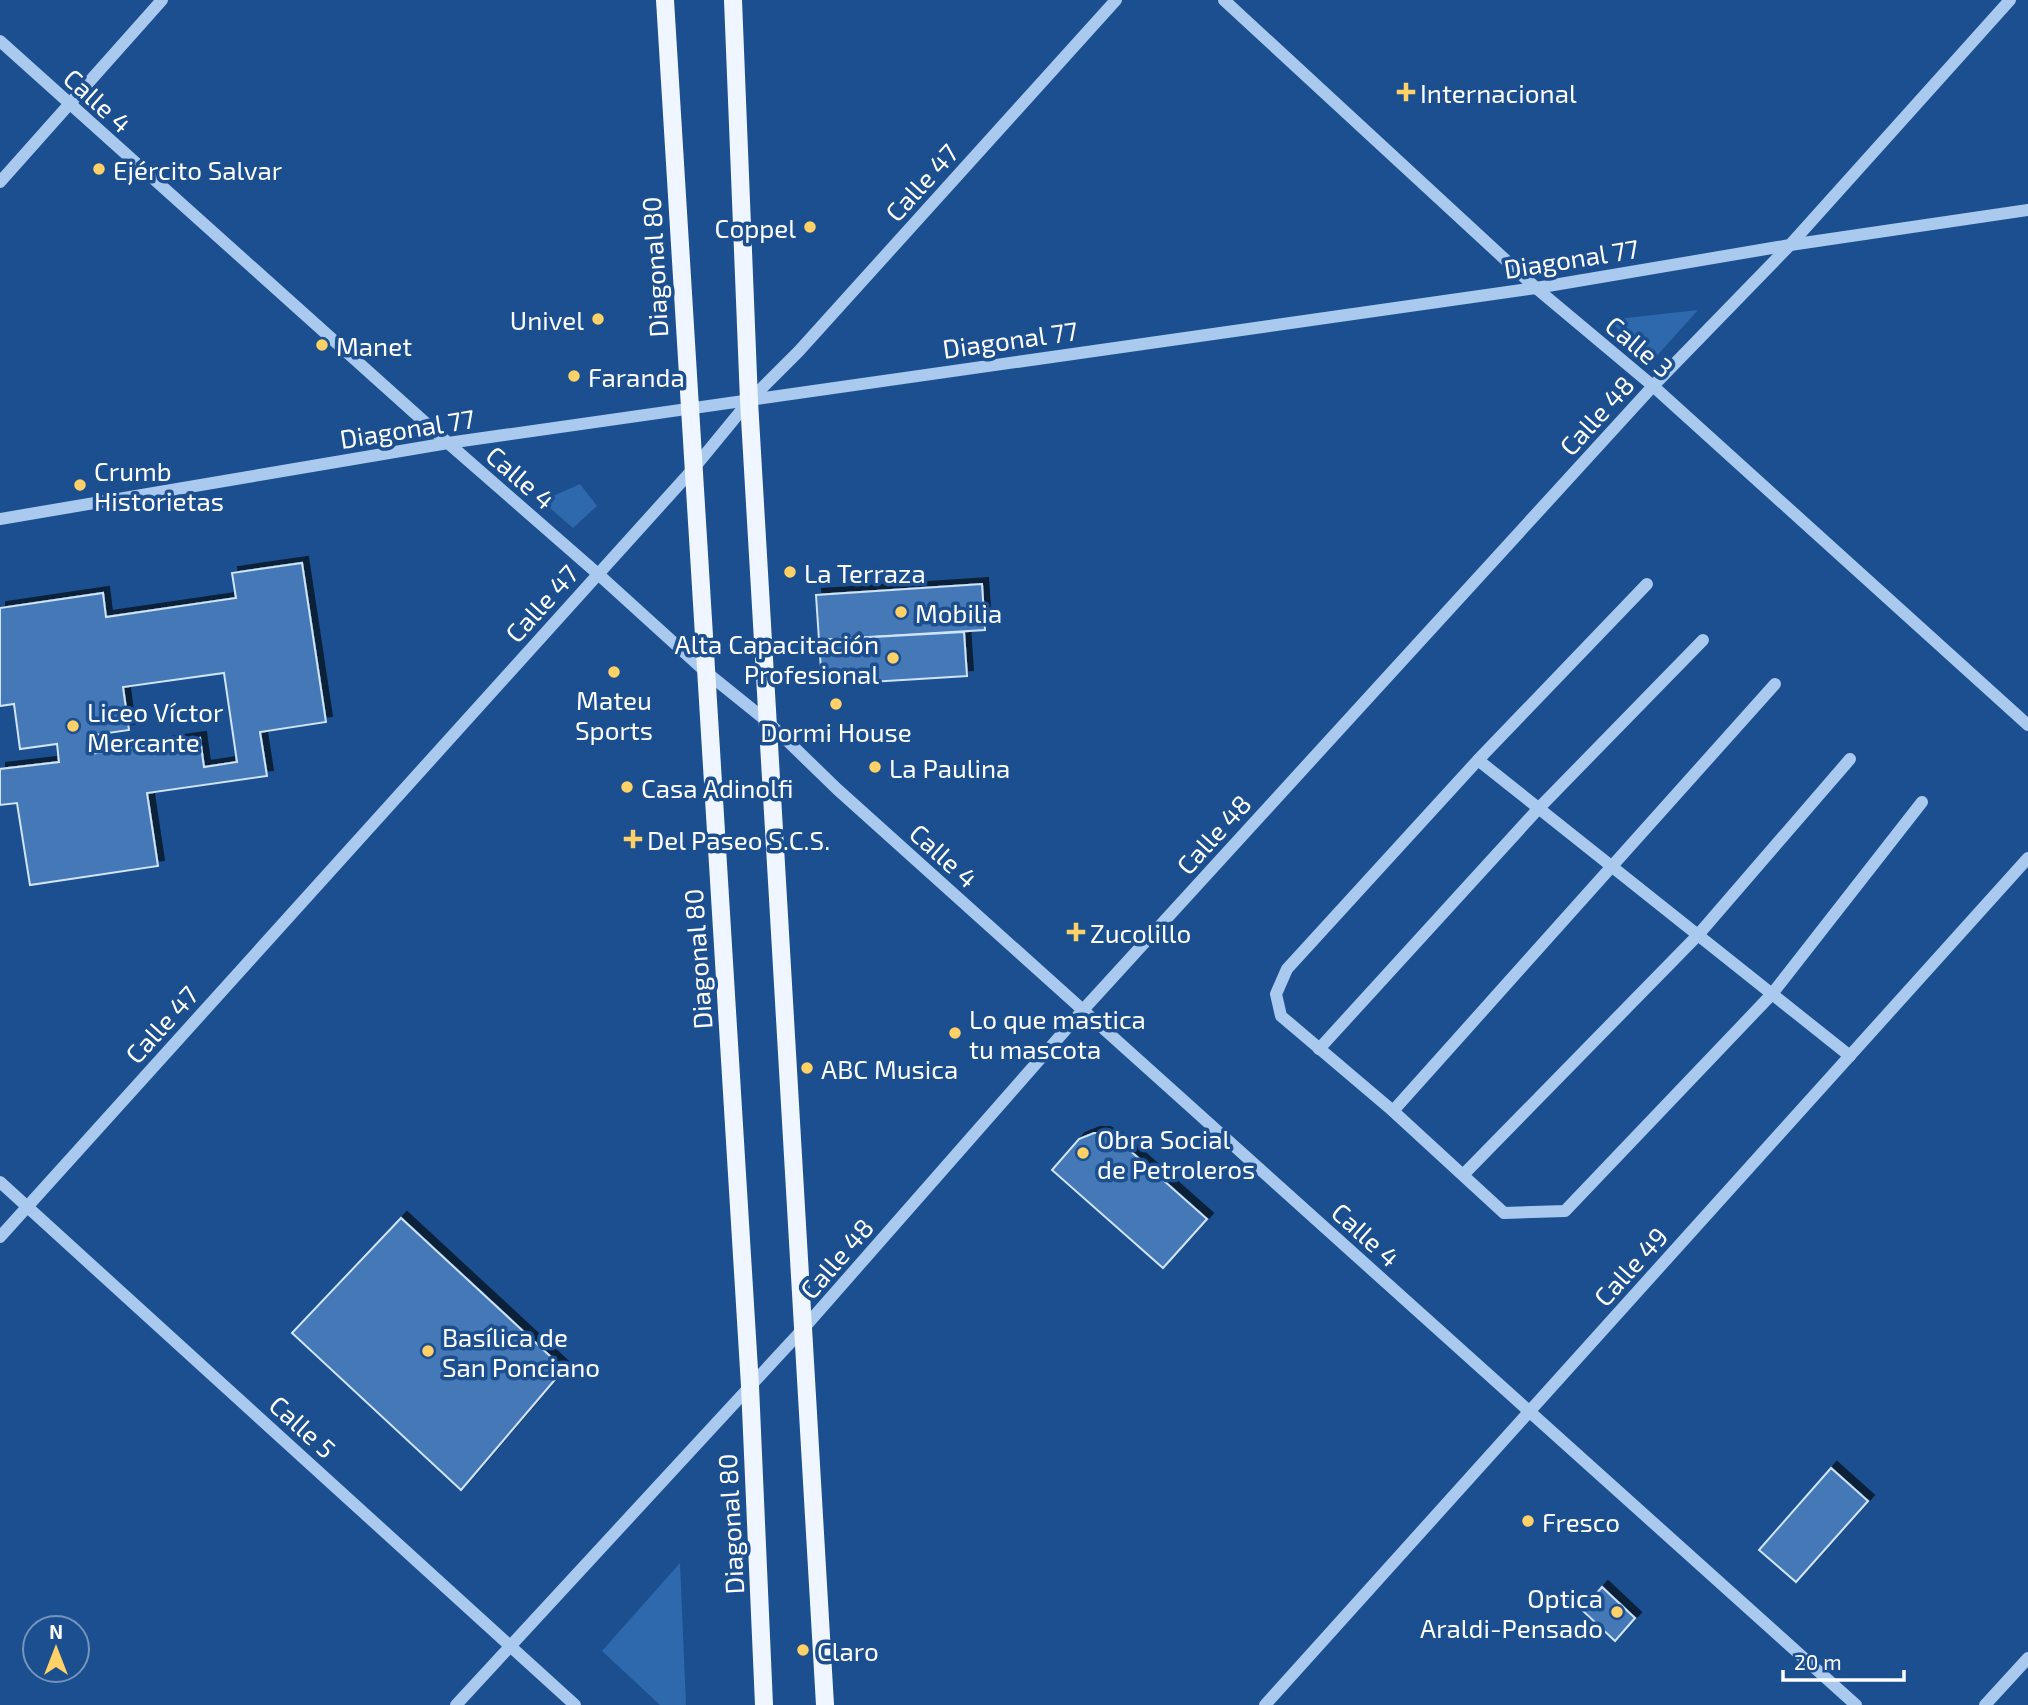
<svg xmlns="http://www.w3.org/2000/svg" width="2028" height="1705" viewBox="0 0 2028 1705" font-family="'Exo 2',sans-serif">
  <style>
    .green { fill: #2e69ad }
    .building { fill: #4478b7; stroke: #cfe3fa; stroke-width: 2; fill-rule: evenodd; filter: url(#shadow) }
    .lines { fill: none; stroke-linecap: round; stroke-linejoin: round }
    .minor { stroke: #a9c9ee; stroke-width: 12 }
    .major { stroke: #f0f6ff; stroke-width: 18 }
    .poi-dot { fill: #ffd166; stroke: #1b4f8f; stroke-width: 2.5 }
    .labels { text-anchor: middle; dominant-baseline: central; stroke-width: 7; stroke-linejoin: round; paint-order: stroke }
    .poi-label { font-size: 26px; fill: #fff; stroke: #1b4f8f; text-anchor: start }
    .street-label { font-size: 26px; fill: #fff; stroke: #1b4f8f }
  </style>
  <defs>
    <filter id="shadow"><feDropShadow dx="6" dy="-6" stdDeviation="0" flood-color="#0009"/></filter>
  </defs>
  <rect width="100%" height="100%" fill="#1b4f8f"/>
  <g class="green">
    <path d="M 1698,310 L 1654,359 L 1608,320 Z"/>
    <path d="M 580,484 L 597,506 L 573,528 L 542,501 Z"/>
    <path d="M 680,1563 L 686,1705 L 660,1705 L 602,1651 Z"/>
  </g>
  <g class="building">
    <path d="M 302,563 L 326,722 L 260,732 L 267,776 L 147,793 L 158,866 L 30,885 L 17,803 L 0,805 L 0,769 L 59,762 L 57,744 L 20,749 L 14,704 L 0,706 L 0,608 L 103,593 L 106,617 L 236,598 L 232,573 ZM 224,673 L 237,762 L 204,767 L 200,738 L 89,754 L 87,736 L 129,730 L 123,687 Z"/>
    <path d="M 982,584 L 985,630 L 819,640 L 816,595 Z"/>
    <path d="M 964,632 L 967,676 L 822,685 L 819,640 Z"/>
    <path d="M 1094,1133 L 1104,1133 L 1117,1139 L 1207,1219 L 1163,1268 L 1052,1170 L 1079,1139 Z"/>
    <path d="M 401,1218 L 564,1369 L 461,1490 L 292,1333 Z"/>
    <path d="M 1831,1468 L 1868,1501 L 1796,1582 L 1759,1550 Z"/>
    <path d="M 1602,1587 L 1635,1618 L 1615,1641 L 1582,1610 Z"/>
  </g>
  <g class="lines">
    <g class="minor">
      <path d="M 1224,0 L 1536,288 L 1653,386 L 2028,725"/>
      <path d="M 0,41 L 448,443 L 598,574 L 706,672 L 768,722 L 837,789 L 1856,1705"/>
      <path d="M 0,182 L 162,0"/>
      <path d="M 0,519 L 448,443 L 1536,288 L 1790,245 L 2028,210"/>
      <path d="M 1647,584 L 1478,760 L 1287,969 L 1276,994 L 1281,1016 L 1393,1111 L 1504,1213 L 1565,1211 L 1772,994 L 1922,802"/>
      <path d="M 1478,760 L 1850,1056"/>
      <path d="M 1319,1049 L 1539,808 L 1703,640"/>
      <path d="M 1393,1111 L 1775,684"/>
      <path d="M 1463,1175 L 1698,935 L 1850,759"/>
      <path d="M 0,1182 L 575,1705"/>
      <path d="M 0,1237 L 694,468 L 749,401 L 799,351 L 1116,0"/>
      <path d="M 456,1705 L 803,1329 L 1083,1010 L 1653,386 L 1790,245 L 2010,0"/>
      <path d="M 1265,1705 L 2028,858"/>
      <path d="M 1985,1705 L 2028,1658"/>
    </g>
    <g class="major">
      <path d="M 665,0 L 750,1386 L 764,1705"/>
      <path d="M 733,0 L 749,401 L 825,1705"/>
    </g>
  </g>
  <g class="poi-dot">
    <path d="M1402.5 81.5h7v7h7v7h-7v7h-7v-7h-7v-7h7z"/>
    <circle cx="99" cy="169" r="7"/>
    <circle cx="810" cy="227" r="7"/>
    <circle cx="598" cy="319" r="7"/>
    <circle cx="322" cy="345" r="7"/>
    <circle cx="574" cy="376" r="7"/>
    <circle cx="80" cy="485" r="7"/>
    <circle cx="790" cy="572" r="7"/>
    <circle cx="901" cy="612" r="7"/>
    <circle cx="893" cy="658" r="7"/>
    <circle cx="614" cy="672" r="7"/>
    <circle cx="836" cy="704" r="7"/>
    <circle cx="73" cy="726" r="7"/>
    <circle cx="875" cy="767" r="7"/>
    <circle cx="627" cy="787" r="7"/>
    <path d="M629.5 828.5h7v7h7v7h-7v7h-7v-7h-7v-7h7z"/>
    <path d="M1072.5 921.5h7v7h7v7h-7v7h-7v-7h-7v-7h7z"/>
    <circle cx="955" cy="1033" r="7"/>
    <circle cx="807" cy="1068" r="7"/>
    <circle cx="1083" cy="1153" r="7"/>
    <circle cx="428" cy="1351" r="7"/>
    <circle cx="1528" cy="1521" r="7"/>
    <circle cx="1617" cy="1612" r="7"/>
    <circle cx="803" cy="1650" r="7"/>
  </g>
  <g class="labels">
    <g class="poi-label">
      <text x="1420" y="92">Internacional</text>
      <text x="113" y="169">Ejército Salvar</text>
      <text x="796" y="227" text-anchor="end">Coppel</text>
      <text x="584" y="319" text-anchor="end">Univel</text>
      <text x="336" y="345">Manet</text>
      <text x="588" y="376">Faranda</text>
      <text x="94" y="470">Crumb<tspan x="94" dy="30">Historietas</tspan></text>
      <text x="804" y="572">La Terraza</text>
      <text x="915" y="612">Mobilia</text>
      <text x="879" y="643" text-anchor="end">Alta Capacitación<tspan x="879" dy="30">Profesional</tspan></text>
      <text x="614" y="699" text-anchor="middle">Mateu<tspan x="614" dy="30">Sports</tspan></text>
      <text x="87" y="711">Liceo Víctor<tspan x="87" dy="30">Mercante</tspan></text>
      <text x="836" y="731" text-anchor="middle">Dormi House</text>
      <text x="889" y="767">La Paulina</text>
      <text x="641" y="787">Casa Adinolfi</text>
      <text x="647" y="839">Del Paseo S.C.S.</text>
      <text x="1090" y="932">Zucolillo</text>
      <text x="969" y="1018">Lo que mastica<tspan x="969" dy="30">tu mascota</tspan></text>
      <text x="821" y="1068">ABC Musica</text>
      <text x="1097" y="1138">Obra Social<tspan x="1097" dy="30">de Petroleros</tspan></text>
      <text x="442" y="1336">Basílica de<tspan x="442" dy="30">San Ponciano</tspan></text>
      <text x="1542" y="1521">Fresco</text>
      <text x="1603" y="1597" text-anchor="end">Optica<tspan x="1603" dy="30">Araldi-Pensado</tspan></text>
      <text x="817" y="1650">Claro</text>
    </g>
    <g class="street-label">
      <text transform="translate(98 100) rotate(42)">Calle 4</text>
      <text transform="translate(921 182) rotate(-48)">Calle 47</text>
      <text transform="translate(1571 258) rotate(-9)">Diagonal 77</text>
      <text transform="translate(654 267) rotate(-93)">Diagonal 80</text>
      <text transform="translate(1010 339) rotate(-8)">Diagonal 77</text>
      <text transform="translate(1640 346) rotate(40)">Calle 3</text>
      <text transform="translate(1596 415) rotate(-48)">Calle 48</text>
      <text transform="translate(407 428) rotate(-9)">Diagonal 77</text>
      <text transform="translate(521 477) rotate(41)">Calle 4</text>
      <text transform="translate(541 603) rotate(-48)">Calle 47</text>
      <text transform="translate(1213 834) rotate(-48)">Calle 48</text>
      <text transform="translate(944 855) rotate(42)">Calle 4</text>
      <text transform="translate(697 959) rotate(-94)">Diagonal 80</text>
      <text transform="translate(161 1024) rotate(-48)">Calle 47</text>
      <text transform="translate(1366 1234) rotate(42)">Calle 4</text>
      <text transform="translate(836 1258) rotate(-49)">Calle 48</text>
      <text transform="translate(1630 1266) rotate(-48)">Calle 49</text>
      <text transform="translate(303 1426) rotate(42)">Calle 5</text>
      <text transform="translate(730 1524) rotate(-93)">Diagonal 80</text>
    </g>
  </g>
  <g transform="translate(56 1649)"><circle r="33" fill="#1b4f8f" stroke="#7695bc" stroke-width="2"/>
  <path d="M0-5L12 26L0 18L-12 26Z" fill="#ffd166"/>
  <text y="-10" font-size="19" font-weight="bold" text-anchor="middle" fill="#ffffff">N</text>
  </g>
  <path d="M1783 1670v10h121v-10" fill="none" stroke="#ffffff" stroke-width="3.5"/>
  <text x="1794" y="1670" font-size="21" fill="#ffffff" stroke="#1b4f8f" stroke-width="5" paint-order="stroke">20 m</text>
</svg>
